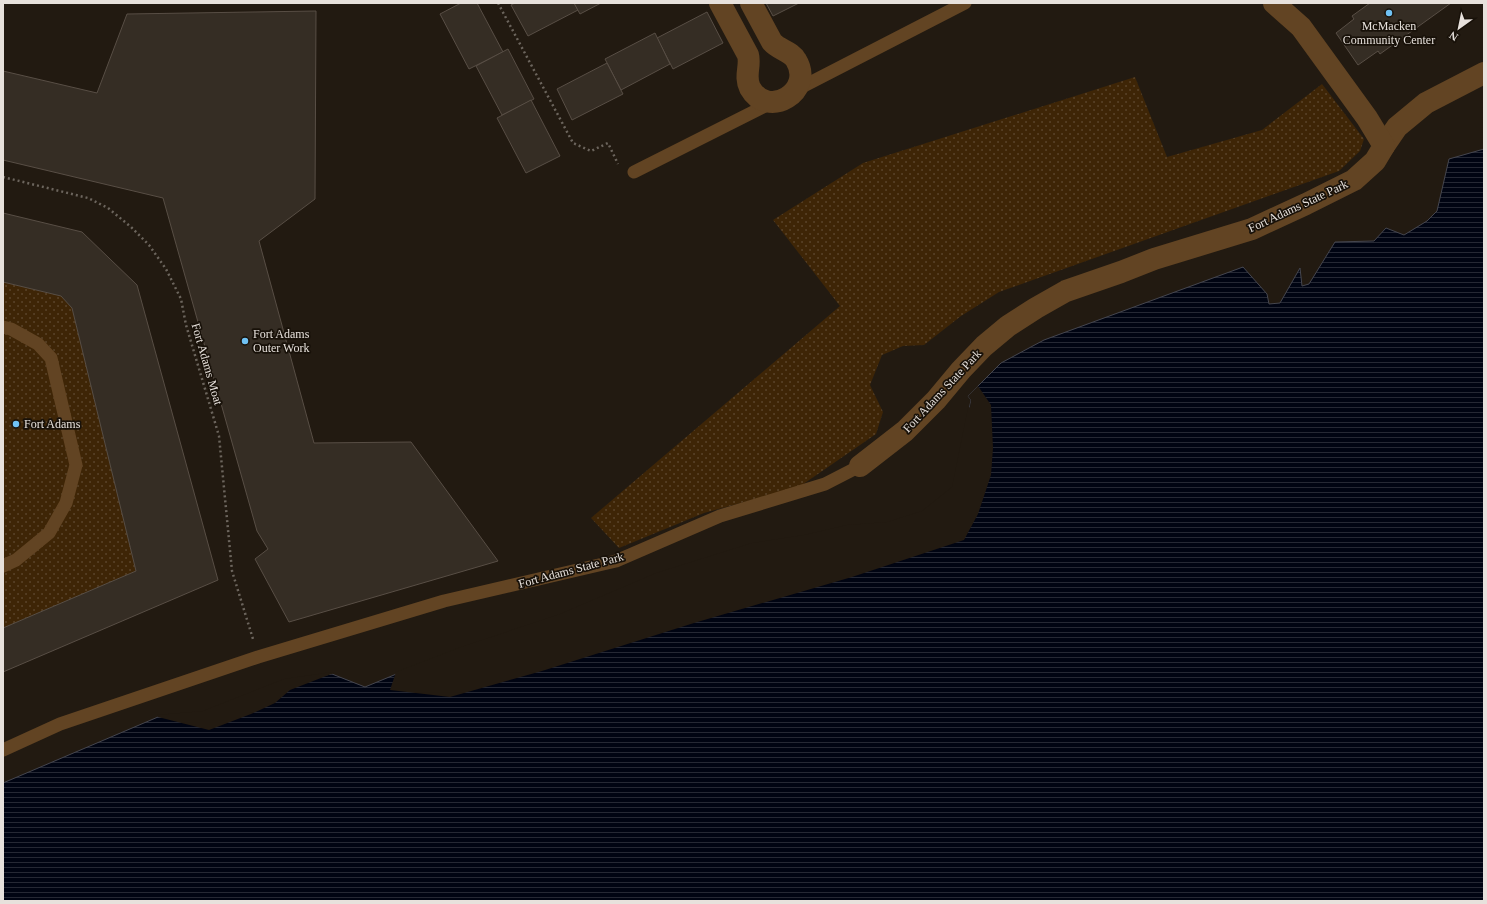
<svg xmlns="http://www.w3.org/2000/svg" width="1487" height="904" viewBox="0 0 1487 904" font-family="Georgia,serif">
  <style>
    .grass { fill: url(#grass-dots) }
    .water { fill: url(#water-rules); stroke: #45464f }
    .pier { fill: #221a11 }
    .building { fill: #352d24; stroke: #584e45 }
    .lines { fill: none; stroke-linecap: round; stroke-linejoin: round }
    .path { stroke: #6c655d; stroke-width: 2.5; stroke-dasharray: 2 3; stroke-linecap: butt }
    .lane { stroke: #624423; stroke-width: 13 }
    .street { stroke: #624423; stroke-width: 22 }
    .poi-dot { fill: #70c2f4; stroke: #181109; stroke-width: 1.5 }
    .labels { text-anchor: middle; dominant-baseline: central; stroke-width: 3.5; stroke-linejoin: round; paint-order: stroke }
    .poi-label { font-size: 12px; fill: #e7e1dc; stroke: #181109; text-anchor: start }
    .street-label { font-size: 12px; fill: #e7e1dc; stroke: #181109 }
  </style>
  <defs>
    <pattern id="grass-dots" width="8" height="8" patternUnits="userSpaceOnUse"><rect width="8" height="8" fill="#3e2506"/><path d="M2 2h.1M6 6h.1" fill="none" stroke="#5a442a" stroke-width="1.8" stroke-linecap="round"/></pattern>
    <pattern id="water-rules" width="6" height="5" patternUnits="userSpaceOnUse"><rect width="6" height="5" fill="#000412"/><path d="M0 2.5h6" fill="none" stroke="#252834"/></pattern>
  </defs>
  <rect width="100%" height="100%" fill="#221a11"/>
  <g class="grass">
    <path d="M 1135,77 L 1167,157 L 1262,130 L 1322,84 L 1364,139 L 1360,151 L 1339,171 L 999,292 L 961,316 L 924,345 L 903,346 L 882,355 L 870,385 L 883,412 L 876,434 L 799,487 L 704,513 L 619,548 L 591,518 L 840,306 L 773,220 L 863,163 Z"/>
    <path d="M 3,282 L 61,296 L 72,308 L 136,571 L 3,628 Z"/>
  </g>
  <path class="water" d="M 1484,149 L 1484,901 L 3,901 L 3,783 L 158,717 L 204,713 L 285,681 L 332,674 L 365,687 L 411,668 L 887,524 L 923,512 L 954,488 L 971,400 L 968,396 L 1001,363 L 1044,340 L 1243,267 L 1267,294 L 1269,304 L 1280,303 L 1300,268 L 1302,286 L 1309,284 L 1335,242 L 1374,241 L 1386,228 L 1404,235 L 1427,221 L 1437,211 L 1449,159 Z"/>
  <g class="pier">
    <path d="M 978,386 L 991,405 L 993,448 L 991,475 L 978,514 L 964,540 L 852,577 L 694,623 L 542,671 L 450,697 L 390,690 L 396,672 L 461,647 L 560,614 L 656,573 L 752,543 L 804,535 L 847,525 L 887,522 L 922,511 L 952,487 L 968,408 L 970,407 L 971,400 L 968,396 Z"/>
    <path d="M 332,672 L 334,673 L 290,690 L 275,703 L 251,714 L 209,730 L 158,717 L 157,715 L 203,711 L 284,679 Z"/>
  </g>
  <g class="building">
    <path d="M 461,3 L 477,3 L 503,52 L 469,69 L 440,14 Z"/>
    <path d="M 515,3 L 574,3 L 578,10 L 528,36 L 511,5 Z"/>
    <path d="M 574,3 L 601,3 L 580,14 Z"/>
    <path d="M 766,3 L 799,3 L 773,16 Z"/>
    <path d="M 1370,3 L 1451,3 L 1380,54 L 1378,51 L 1358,65 L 1336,33 L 1354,19 L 1352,16 Z"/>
    <path d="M 316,11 L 315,199 L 259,241 L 314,443 L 411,442 L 498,561 L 289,622 L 255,559 L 268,549 L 257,531 L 163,198 L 3,160 L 3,71 L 97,93 L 127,14 Z"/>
    <path d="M 707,12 L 723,43 L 673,69 L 657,38 Z"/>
    <path d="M 655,33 L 670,64 L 621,90 L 605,59 Z"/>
    <path d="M 508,49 L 534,99 L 502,115 L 476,66 Z"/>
    <path d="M 607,63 L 623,94 L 572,120 L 557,89 Z"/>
    <path d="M 531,100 L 560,156 L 526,173 L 497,118 Z"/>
    <path d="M 3,213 L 82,232 L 137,285 L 218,580 L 3,672 L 3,628 L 136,571 L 72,308 L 61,296 L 3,282 Z"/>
  </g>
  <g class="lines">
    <g class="path">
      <path d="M 498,3 L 573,143 L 591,151 L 608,143 L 618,164"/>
      <path d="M 3,177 L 88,198 L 108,208 L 131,227 L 149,245 L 166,269 L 181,299 L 186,325 L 219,436 L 232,571 L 253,639"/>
    </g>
    <g class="lane">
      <path d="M 796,90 L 965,3"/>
      <path d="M 634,172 L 773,102"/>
      <path d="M 3,327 L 11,329 L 38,344 L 51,358 L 76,465 L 66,503 L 49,533 L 16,560 L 3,566"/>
      <path d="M 3,750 L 60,724 L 258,657 L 444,601 L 616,561 L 720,516 L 825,484 L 860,466"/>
    </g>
    <g class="street">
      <path d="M 720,3 L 748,55 C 751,66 744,76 750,88 C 768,120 815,91 796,60 C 791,51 779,50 772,42 L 751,3"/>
      <path d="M 1384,146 L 1397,127 L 1426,103 L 1484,73"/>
      <path d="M 860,466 L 905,431 L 936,400 L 961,370 L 984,346 L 1008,326 L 1036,308 L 1066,291 L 1121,272 L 1154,259 L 1252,229 L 1306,204 L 1354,180 L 1375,161 L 1384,146 L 1367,118 L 1301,27 L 1274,3"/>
    </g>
  </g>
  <g class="poi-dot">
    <circle cx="1389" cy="13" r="4"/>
    <circle cx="245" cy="341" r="4"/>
    <circle cx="16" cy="424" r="4"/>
  </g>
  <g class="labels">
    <g class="poi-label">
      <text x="1389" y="26" text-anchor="middle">McMacken<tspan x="1389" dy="14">Community Center</tspan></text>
      <text x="253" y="334">Fort Adams<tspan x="253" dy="14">Outer Work</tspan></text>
      <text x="24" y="424">Fort Adams</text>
    </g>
    <g class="street-label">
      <text transform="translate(1298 206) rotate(-25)">Fort Adams State Park</text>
      <text transform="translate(207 364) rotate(74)">Fort Adams Moat</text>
      <text transform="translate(942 391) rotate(-47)">Fort Adams State Park</text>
      <text transform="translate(571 570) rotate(-15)">Fort Adams State Park</text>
    </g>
  </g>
  <rect width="1487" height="904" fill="none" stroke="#e7e1dc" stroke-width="8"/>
  <g transform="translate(1459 28) rotate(213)" stroke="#181109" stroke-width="3" paint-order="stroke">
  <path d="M0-3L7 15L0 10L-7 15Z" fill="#e7e1dc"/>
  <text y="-6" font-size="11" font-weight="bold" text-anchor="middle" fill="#e7e1dc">N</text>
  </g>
</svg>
